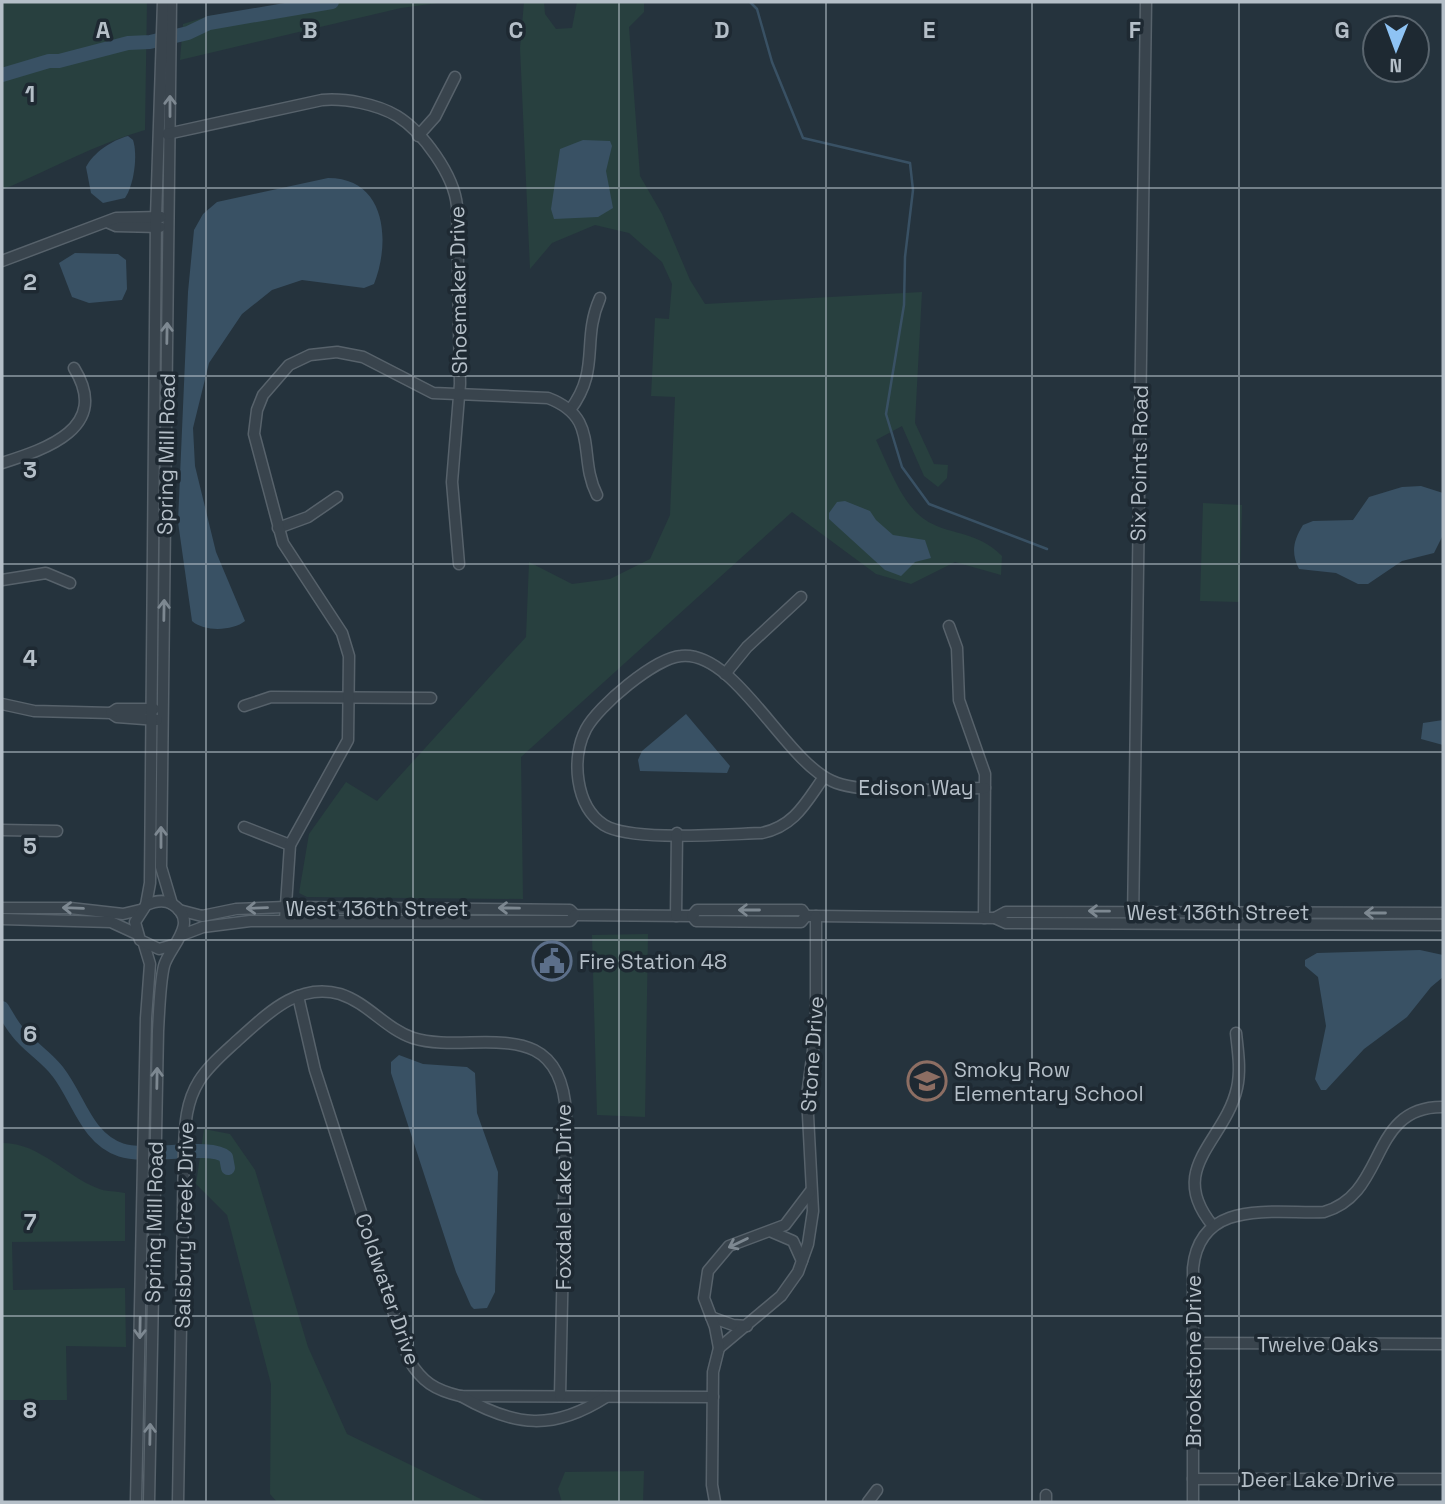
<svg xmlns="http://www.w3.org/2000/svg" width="1445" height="1504" viewBox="0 0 1445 1504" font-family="'Space Grotesk',sans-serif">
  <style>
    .green { fill: #28403f }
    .water { fill: #395164 }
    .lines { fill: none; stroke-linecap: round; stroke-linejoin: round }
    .stream { stroke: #395164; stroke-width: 2.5 }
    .river { stroke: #395164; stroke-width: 14 }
    .minor-casing { stroke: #57626b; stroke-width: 13 }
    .minor { stroke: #39444d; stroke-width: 10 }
    .oneway { stroke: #7d8891 }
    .grid { fill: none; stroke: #b5bfc8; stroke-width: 2; stroke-opacity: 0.55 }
    .labels { text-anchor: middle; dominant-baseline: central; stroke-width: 7; stroke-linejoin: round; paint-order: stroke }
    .street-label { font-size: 21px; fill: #b5bfc8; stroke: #1e2932 }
    .poi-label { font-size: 21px; fill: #b5bfc8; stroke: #1e2932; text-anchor: start }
    .grid-label { font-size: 23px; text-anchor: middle; font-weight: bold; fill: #b5bfc8; stroke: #1e2932; stroke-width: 7; stroke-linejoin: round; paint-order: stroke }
  </style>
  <rect width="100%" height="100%" fill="#25333d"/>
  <g class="green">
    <path d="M 2,2 L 147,2 L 145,130 C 96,144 49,170 2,190 Z"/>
    <path d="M 305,2 L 445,2 L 401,8 L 180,60 L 183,24 L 209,16 Z"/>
    <path d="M 524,2 L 544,2 L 545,14 L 556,29 L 572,28 L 577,2 L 644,2 L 644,12 L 629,27 L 640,176 L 662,214 L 690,280 L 705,304 L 922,292 L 915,423 L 934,464 L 948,465 L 947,478 L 938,487 L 924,476 L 902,426 L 876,440 C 887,463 902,504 924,519 C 948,536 975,529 1002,556 L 1001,575 L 955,562 L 911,584 L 876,574 L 792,512 L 521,757 L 523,899 L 307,897 L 299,893 L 309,834 L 346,782 L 377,801 L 526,637 L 529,562 L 572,584 L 610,579 L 650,559 L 670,515 L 675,397 L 651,396 L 655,318 L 669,319 L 672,284 L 662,262 L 629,233 L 595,225 L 552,243 L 530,269 L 520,48 Z"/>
    <path d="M 1203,503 L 1242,505 L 1239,602 L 1200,601 Z"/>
    <path d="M 648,934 L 645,1117 L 597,1115 L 592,935 Z"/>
    <path d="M 204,1129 L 230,1134 L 255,1170 L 308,1347 L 347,1434 L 487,1502 L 277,1502 L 270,1494 L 271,1384 L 227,1215 L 196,1184 Z"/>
    <path d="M 2,1143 C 38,1142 66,1176 97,1188 C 105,1192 117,1191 125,1193 L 125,1241 L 12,1242 L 13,1290 L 125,1288 L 126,1347 L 66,1346 L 67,1400 L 2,1400 Z"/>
    <path d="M 644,1471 L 643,1502 L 562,1502 L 558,1489 L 565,1472 Z"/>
  </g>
  <g class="water">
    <path d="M 128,136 L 133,140 C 138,155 134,185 125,198 L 103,203 L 91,193 L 86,167 C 93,153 112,140 128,136 Z"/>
    <path d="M 583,140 L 610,141 L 612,146 L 606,171 L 613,208 L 598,217 L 554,219 L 551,209 L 560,149 Z"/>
    <path d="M 328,178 C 386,178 391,241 374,284 L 364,288 L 302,280 L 272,290 L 242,314 L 209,363 L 193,428 L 195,466 L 216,552 L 245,621 C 233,631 204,632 192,621 L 178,522 L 188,292 L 194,230 L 203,214 L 217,202 Z"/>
    <path d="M 75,253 L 118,254 L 126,260 L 127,289 L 122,300 L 89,303 L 72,297 L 59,263 Z"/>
    <path d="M 1421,486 L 1443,493 L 1442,537 L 1434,553 L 1402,561 L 1368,584 L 1358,584 L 1336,573 L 1299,569 C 1291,553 1293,541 1303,525 L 1313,521 L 1353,520 L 1369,497 L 1402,487 Z"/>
    <path d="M 845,501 L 870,511 L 876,520 L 893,535 L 925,540 L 931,558 L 915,562 L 901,576 L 885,570 L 829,519 L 829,513 L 837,502 Z"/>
    <path d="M 686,714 L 730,766 L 727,773 L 640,771 L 638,760 L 642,751 Z"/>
    <path d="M 1443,720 L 1443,745 L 1421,739 L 1423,723 Z"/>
    <path d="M 1420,950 L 1443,955 L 1443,977 L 1431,987 L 1407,1017 L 1364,1049 L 1326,1090 L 1321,1090 L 1315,1079 L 1326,1026 L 1318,977 L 1305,966 L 1305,960 L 1317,953 Z"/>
    <path d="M 399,1055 L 423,1064 L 467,1067 L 475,1073 L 477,1113 L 498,1172 L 495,1292 L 487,1308 L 474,1309 L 471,1306 L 456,1272 L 391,1073 L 391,1062 Z"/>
  </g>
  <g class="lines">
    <path class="stream" d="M 750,2 L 757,9 L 772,62 L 803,138 L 910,163 L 913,190 L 905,257 L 904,305 L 886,414 L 902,467 L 929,504 L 1047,549"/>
    <g class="river">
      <path d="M 2,75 L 49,61 L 59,61 L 128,43 L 150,42 L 188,33 L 209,23 L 332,2"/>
      <path d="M 2,1008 C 7,1016 11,1024 17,1031 C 28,1046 47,1057 58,1072 C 79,1099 86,1138 121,1150 C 146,1159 211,1143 226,1157 L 228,1168"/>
    </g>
    <g class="minor-casing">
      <g id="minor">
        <path d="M 171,2 L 161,867 L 172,904"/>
        <path d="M 167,134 L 322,100 C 345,98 377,104 397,116 C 423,132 454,175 457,206 L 460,384 L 452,482 L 459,564"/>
        <path d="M 418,136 L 435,117 L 455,77"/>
        <path d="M 109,223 L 116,226 L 160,227"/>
        <path d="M 2,261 L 116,218 L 161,217"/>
        <path d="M 570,410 C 601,369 581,341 600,298"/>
        <path d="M 2,463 C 46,449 111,428 74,368"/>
        <path d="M 278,528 L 308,517 L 337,497"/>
        <path d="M 2,580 L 46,573 L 70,583"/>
        <path d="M 949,626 L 957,648 L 959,700 L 985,774 L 984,918"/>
        <path d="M 725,674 L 747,647 L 801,597"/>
        <path d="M 2,704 L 34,711 L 111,713 L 117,717 L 157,720"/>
        <path d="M 244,706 L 271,697 L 431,698"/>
        <path d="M 111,713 L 117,709 L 154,709"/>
        <path d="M 824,777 C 806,802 795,826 762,833 C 727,834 631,842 604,825 C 575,806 571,758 586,729 C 598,706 655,658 681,656 C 735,650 784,760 832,781 C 864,796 947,788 985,788"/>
        <path d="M 244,827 L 290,845"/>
        <path d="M 2,830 L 57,831"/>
        <path d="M 146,905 L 150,883 L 156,217 L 163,2"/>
        <path d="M 2,908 L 70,908 L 123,914 L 140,910"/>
        <path d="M 179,910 L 202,916 L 236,909 L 285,907 L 570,910 L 575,915 L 692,916 L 696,921 L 801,922 L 806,916 L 816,916 L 995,918 L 1006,923 L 1443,925"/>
        <path d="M 676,916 L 677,833"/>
        <path d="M 692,916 L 697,910 L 802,910 L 806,916"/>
        <path d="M 995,918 L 1006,912 L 1443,913"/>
        <path d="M 2,919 L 111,922 L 137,934"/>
        <path d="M 285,920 L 290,845 L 348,740 L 349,656 L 342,633 L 283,543 L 254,434 L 257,410 L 263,395 L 289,365 L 310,355 L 337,352 L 363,357 L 433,393 L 548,398 C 601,418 577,456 597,495"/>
        <path d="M 1133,923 L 1146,2"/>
        <path d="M 182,935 L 203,927 L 250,921 L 570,921 L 575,915"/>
        <path d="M 298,996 L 315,1070 L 409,1360 C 422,1382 435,1390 460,1396 L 713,1397"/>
        <path d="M 1213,1226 C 1165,1168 1225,1142 1237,1088 C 1241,1070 1238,1052 1236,1033"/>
        <path d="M 772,1232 L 793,1241 L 802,1261"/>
        <path d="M 711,1317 L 733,1325 L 747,1326"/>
        <path d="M 1193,1343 L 1443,1344"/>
        <path d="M 719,1348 L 781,1296 L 798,1272 L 808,1244 L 813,1211 L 807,1096 L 816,1027 L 816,916"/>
        <path d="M 461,1396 C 515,1427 553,1431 606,1397"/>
        <path d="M 1193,1479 L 1443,1479"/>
        <path d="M 136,1502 L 146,1018 L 150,964 L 144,944"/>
        <path d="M 149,1502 L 158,1031 C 159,1014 160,982 164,966 C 169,947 201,922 172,904 C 164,899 155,901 146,905 L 135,922 L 140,940 L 159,949 L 173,945"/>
        <path d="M 178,1502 L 184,1148 C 185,1124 186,1102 199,1081 C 209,1065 225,1052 239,1039 C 267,1014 298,982 340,994 C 368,1003 386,1029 413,1038 C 471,1056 561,1009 566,1114 L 560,1396"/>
        <path d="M 715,1502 L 712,1485 L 713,1372 L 719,1348 L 715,1327 L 704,1298 L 708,1271 L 729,1246 L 785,1225 L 810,1192"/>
        <path d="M 868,1502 L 877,1490"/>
        <path d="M 1046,1502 L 1046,1495"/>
        <path d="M 1193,1502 L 1193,1268 C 1200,1198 1273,1214 1324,1212 C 1388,1194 1368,1106 1443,1107"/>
      </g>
    </g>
    <use href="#minor" class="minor"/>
  </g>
  <defs><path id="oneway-shaft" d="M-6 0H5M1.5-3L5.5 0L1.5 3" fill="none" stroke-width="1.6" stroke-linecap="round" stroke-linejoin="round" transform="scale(1.75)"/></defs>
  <g class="oneway">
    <use href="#oneway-shaft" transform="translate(170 106) rotate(-90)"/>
    <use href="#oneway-shaft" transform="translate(167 333) rotate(-89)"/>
    <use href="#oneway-shaft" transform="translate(164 610) rotate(-89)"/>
    <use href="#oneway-shaft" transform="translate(161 837) rotate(-90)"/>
    <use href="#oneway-shaft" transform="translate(73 908) rotate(-178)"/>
    <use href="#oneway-shaft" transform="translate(257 908) rotate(178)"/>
    <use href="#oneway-shaft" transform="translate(509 908) rotate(-179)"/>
    <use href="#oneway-shaft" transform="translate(749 910) rotate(-180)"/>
    <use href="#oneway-shaft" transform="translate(1099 911) rotate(-179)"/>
    <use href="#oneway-shaft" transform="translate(1375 913) rotate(-180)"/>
    <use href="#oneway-shaft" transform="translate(157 1078) rotate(-89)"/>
    <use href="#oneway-shaft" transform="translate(738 1243) rotate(154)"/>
    <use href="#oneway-shaft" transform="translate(140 1328) rotate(91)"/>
    <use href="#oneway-shaft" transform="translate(150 1434) rotate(-89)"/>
  </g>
  <path class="grid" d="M 206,2 L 206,1502M 413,2 L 413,1502M 619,2 L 619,1502M 826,2 L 826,1502M 1032,2 L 1032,1502M 1239,2 L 1239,1502M 2,188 L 1443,188M 2,376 L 1443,376M 2,564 L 1443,564M 2,752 L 1443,752M 2,940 L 1443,940M 2,1128 L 1443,1128M 2,1316 L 1443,1316"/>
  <defs>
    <g id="civic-ring" transform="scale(2.0125)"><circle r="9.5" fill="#1e2932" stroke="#5c6f8a" stroke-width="1.5"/><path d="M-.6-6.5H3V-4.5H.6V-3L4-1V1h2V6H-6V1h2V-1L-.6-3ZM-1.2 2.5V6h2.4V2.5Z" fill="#5c6f8a"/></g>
    <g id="school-ring" transform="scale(2.0125)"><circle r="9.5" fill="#1e2932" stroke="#8d6e63" stroke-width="1.5"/><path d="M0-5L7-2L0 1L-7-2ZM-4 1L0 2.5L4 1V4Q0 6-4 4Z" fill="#8d6e63"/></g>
  </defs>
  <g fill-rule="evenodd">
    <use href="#civic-ring" x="552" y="961"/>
    <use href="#school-ring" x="927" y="1081"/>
  </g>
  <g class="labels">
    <g class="street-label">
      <text transform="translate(458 290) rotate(-91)">Shoemaker Drive</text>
      <text transform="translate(166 454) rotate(-89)">Spring Mill Road</text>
      <text transform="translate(1139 463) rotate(-89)">Six Points Road</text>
      <text x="916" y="787">Edison Way</text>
      <text x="377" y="908">West 136th Street</text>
      <text x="1218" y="912">West 136th Street</text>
      <text transform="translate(812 1054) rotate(-86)">Stone Drive</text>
      <text transform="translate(563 1197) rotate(-90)">Foxdale Lake Drive</text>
      <text transform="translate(154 1222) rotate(-89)">Spring Mill Road</text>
      <text transform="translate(184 1225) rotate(-89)">Salsbury Creek Drive</text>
      <text transform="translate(388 1289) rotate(71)">Coldwater Drive</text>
      <text x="1318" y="1344">Twelve Oaks</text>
      <text transform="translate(1193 1361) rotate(-90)">Brookstone Drive</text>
      <text x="1318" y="1479">Deer Lake Drive</text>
    </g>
    <g class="poi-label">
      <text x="579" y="961">Fire Station 48</text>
      <text x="954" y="1069">Smoky Row<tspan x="954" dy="24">Elementary School</tspan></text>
    </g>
  </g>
  <g class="grid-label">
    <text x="103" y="38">A</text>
    <text x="310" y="38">B</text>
    <text x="516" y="38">C</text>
    <text x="722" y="38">D</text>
    <text x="929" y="38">E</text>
    <text x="1135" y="38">F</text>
    <text x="1342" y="38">G</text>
    <text x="30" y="102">1</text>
    <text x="30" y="290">2</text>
    <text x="30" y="478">3</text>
    <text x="30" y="666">4</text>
    <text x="30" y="854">5</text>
    <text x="30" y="1042">6</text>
    <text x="30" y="1230">7</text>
    <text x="30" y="1418">8</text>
  </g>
  <rect width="1445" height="1504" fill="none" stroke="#b5bfc8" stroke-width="7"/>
  <g transform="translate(1396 49) rotate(181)"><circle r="33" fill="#1e2932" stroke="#5a656e" stroke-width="2"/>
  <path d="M0-5L12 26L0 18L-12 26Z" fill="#8ec3f4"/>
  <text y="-10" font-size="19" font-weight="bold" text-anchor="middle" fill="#b5bfc8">N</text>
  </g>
</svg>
